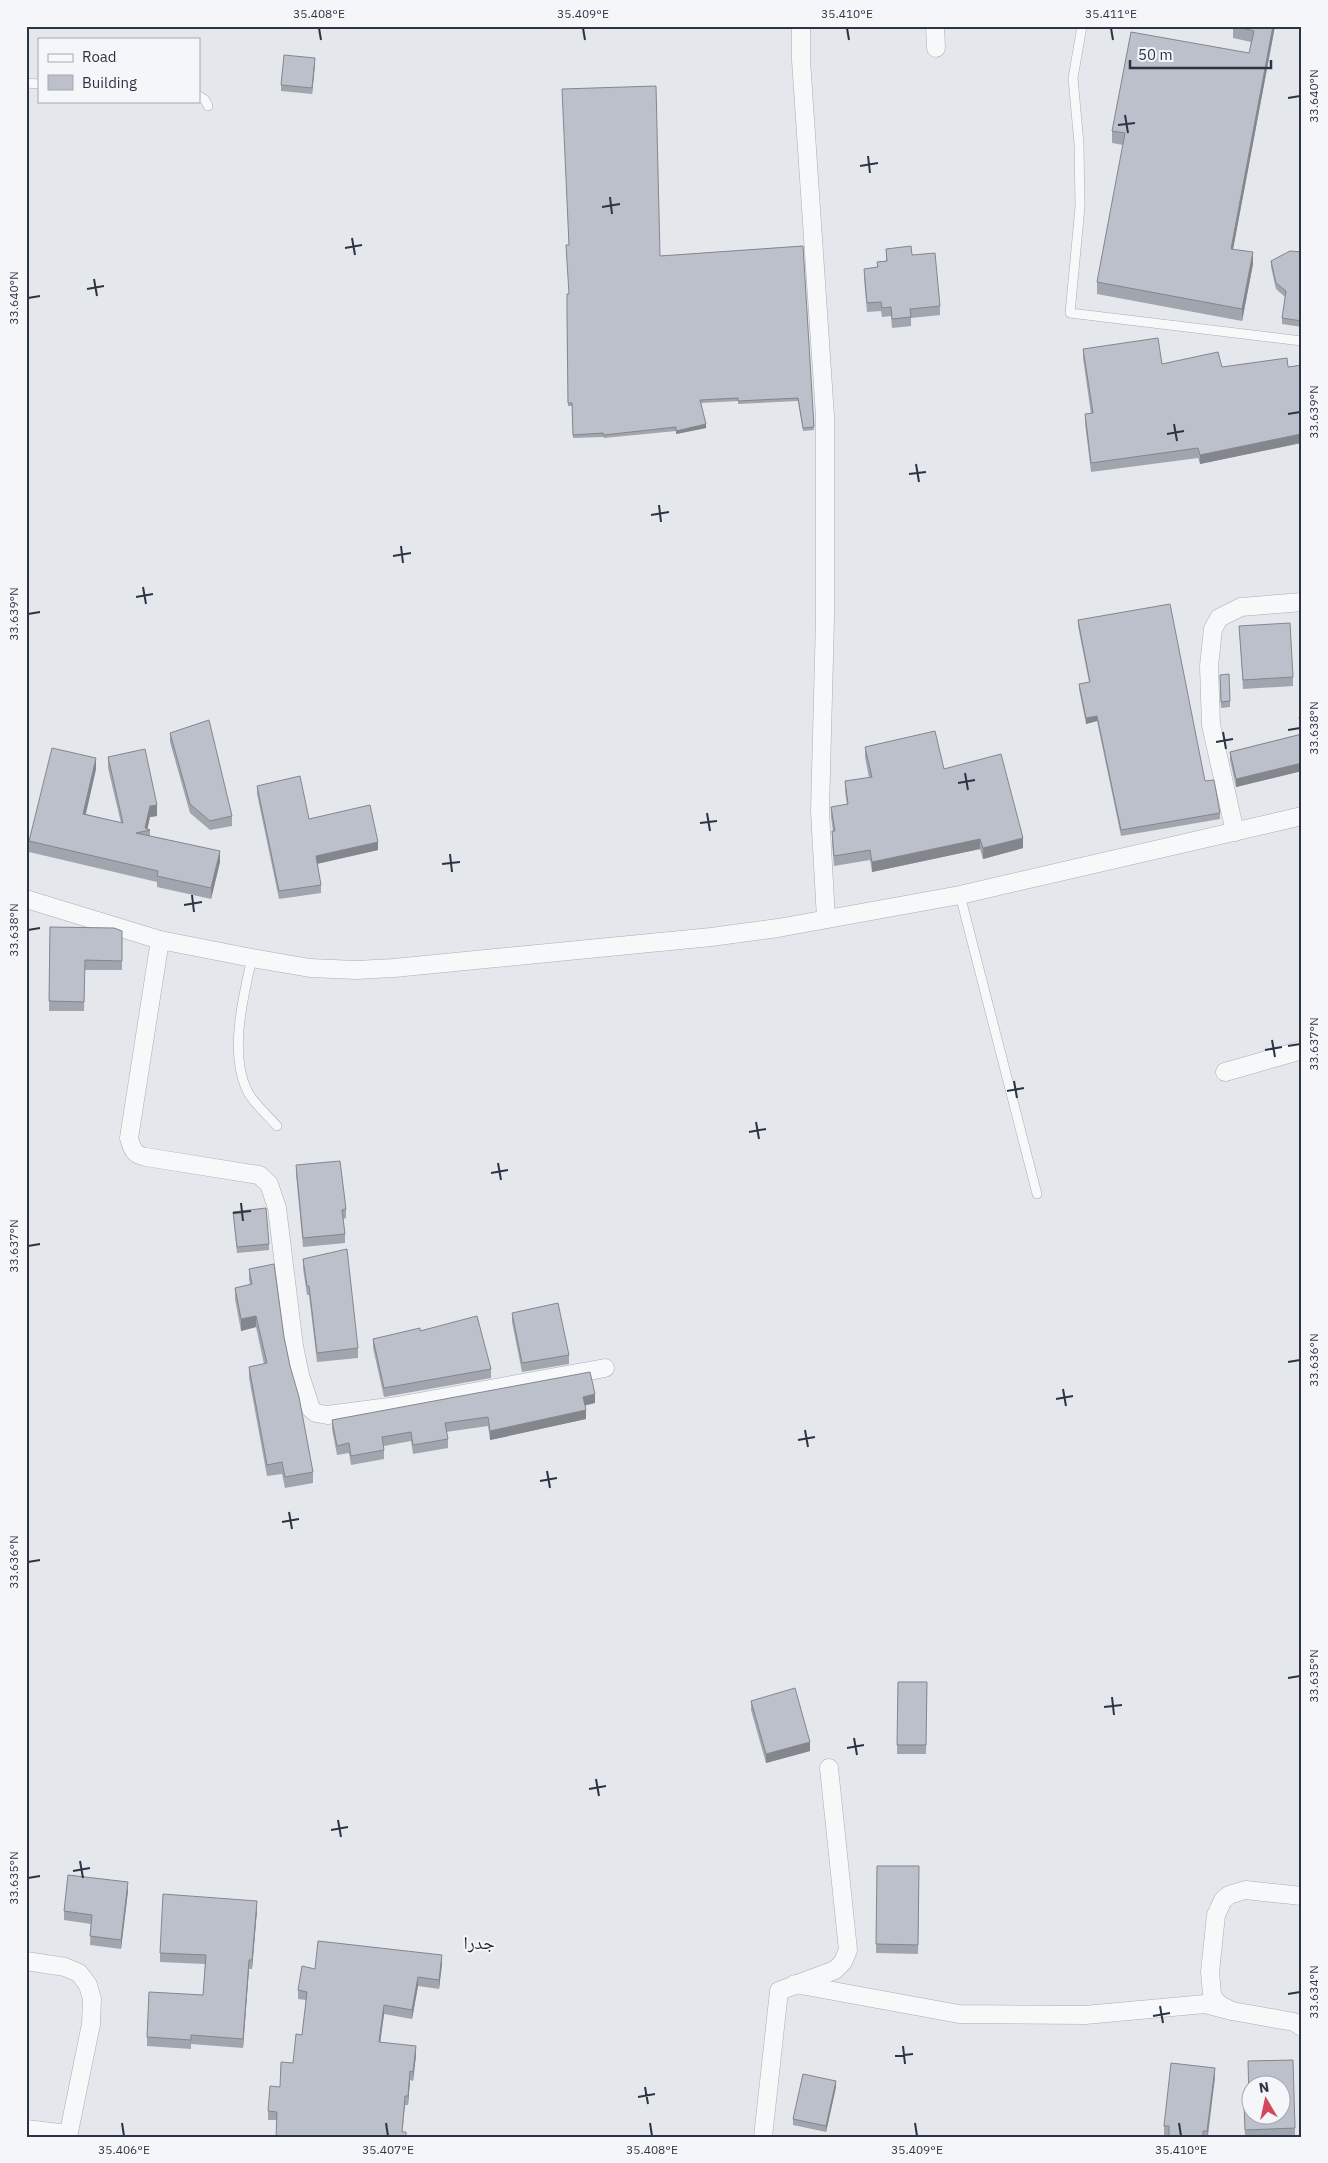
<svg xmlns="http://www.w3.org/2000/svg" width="1328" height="2163" viewBox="0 0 1328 2163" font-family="'IBM Plex Sans','Noto Naskh Arabic',sans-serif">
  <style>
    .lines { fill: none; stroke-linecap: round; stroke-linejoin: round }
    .lane-casing { stroke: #a9aeb7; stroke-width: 10 }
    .street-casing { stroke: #a9aeb7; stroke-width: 19 }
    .lane { stroke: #f7f8fa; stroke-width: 9 }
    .street { stroke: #f7f8fa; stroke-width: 18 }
    .wall { fill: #a1a5ae }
    .shaded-wall { fill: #83868d }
    .building { fill: #bbc0ca; stroke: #83868d; fill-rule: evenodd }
    .ticks { fill: none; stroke: #2b3445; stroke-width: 2 }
    .labels { text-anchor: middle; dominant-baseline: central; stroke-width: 4; stroke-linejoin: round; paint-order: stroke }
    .quarter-label { font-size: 18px; fill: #1d2536; stroke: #f4f6f9 }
    .neatline { fill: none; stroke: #2b3445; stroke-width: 2 }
    .ticks-label { font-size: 12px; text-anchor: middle; fill: #2b3445 }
  </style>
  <rect width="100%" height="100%" fill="#e4e7ec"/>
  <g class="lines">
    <g class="lane-casing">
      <g id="lane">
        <path d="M 1082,26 L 1073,78 L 1079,144 L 1080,207 L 1070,313 L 1302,341"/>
        <path d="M 26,83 L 39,84"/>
        <path d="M 199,96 L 205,100 L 208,106"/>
        <path d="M 960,895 L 1037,1194"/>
        <path d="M 252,958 C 243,997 228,1057 249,1094 C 256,1105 268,1116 277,1126"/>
      </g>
    </g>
    <g class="street-casing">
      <g id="street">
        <path d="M 801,26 L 801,60 L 825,416 L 825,619 L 820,811 L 826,919"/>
        <path d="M 935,26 L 936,48"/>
        <path d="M 1235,832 L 1211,725 L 1209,666 L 1213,629 L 1219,618 L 1241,607 L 1302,602"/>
        <path d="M 26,899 L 160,940 L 252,958 L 310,968 L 356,970 L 394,968 L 711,937 L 778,928 L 960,895 L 1302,816"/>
        <path d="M 160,940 L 129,1138 C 132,1149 134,1155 146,1157 L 259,1175 L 269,1184 L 277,1208 L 294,1346 L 300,1375 L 311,1409 L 316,1413 L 327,1415 L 397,1406 L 605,1368"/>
        <path d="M 1225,1072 L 1302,1050"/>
        <path d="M 1302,1896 L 1245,1890 L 1229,1895 L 1223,1900 L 1216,1915 L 1210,1972 L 1212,1994 L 1216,2002 L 1222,2006 L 1232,2011 L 1294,2022 L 1302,2027"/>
        <path d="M 26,1961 L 65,1967 L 79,1973 L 88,1985 L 92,1999 L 91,2024 L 68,2137"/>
        <path d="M 795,1984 L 959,2014 L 1085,2015 L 1205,2004 L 1232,2011"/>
        <path d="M 26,2129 L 68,2134"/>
        <path d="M 763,2137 L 779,1991 L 835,1970 L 843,1962 L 848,1950 L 829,1768"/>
      </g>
    </g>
    <use href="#lane" class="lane"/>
    <use href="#street" class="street"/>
  </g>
  <g class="wall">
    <path d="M 1233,26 L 1275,26 L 1233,249 L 1253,264 L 1242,321 L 1097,294 L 1097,282 L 1123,145 L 1112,143 L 1112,131 L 1249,53 L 1251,42 L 1233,38 Z"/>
    <path d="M 315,64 L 312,94 L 281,91 L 281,85 Z"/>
    <path d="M 803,246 L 814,430 L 803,431 L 798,401 L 738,404 L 738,401 L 701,403 L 706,428 L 676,434 L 676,431 L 604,438 L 603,437 L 573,438 L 572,406 L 568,406 L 567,316 L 569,294 L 660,256 Z"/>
    <path d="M 886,249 L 912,255 L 940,306 L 940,315 L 911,318 L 911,326 L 892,328 L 891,316 L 882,317 L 881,311 L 867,312 L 864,278 L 864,269 L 877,268 L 877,262 L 886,261 Z"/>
    <path d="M 1302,252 L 1302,327 L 1282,324 L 1282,318 L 1285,297 L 1276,289 L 1271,267 L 1271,261 Z"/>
    <path d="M 1083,349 L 1162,364 L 1222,367 L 1288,367 L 1302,365 L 1302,448 L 1301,443 L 1200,464 L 1198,458 L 1091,472 L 1085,423 L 1085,414 L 1091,414 L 1083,358 Z"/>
    <path d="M 1078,620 L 1205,781 L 1220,813 L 1220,819 L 1121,836 L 1097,721 L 1086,724 L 1079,689 L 1079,684 L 1089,682 L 1078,626 Z"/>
    <path d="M 1239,626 L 1293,677 L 1293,686 L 1243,689 Z"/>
    <path d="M 1220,675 L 1230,701 L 1230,707 L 1221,708 Z"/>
    <path d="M 1302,716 L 1302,771 L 1236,787 L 1230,760 L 1230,752 L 1301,734 L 1299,725 L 1299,717 Z"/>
    <path d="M 170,733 L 232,816 L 232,826 L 210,830 L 190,813 L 170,742 Z"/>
    <path d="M 865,747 L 944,769 L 1023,848 L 983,859 L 980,849 L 872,872 L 870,860 L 834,866 L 832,842 L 832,831 L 833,831 L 831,817 L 831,807 L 847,805 L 845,791 L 845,781 L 869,778 L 865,757 Z"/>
    <path d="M 108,757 L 157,816 L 150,817 L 147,829 L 150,830 L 150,836 L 220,862 L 211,899 L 157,887 L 157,882 L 29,852 L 29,841 L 96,769 L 86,814 L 121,823 L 108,768 Z"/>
    <path d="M 257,786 L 309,819 L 378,850 L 317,864 L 321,885 L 321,893 L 279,899 L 257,794 Z"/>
    <path d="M 50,927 L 122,931 L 122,970 L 85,970 L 84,1011 L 49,1011 Z"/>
    <path d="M 296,1165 L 346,1209 L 346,1218 L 343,1219 L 345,1234 L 345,1243 L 303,1247 L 296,1174 Z"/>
    <path d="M 233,1212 L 269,1244 L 269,1250 L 237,1253 Z"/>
    <path d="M 303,1259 L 358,1348 L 358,1358 L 317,1362 L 309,1295 L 307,1295 L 303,1268 Z"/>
    <path d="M 249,1269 L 284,1337 L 313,1472 L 313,1483 L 285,1488 L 282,1474 L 267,1476 L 249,1378 L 249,1367 L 264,1364 L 256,1327 L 241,1331 L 235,1299 L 235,1288 L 250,1284 L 249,1280 Z"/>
    <path d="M 512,1313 L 569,1355 L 569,1364 L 522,1372 L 512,1322 Z"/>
    <path d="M 420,1331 L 491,1369 L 491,1378 L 384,1397 L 373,1348 L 373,1339 Z"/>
    <path d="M 595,1403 L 585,1405 L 586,1419 L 490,1440 L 488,1426 L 446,1432 L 448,1439 L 448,1448 L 413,1454 L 411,1441 L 384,1446 L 384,1459 L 351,1465 L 349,1453 L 337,1455 L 332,1429 L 332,1420 Z"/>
    <path d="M 898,1682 L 927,1682 L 926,1754 L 897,1754 Z"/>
    <path d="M 751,1701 L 810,1751 L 766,1763 L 751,1710 Z"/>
    <path d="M 877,1866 L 919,1866 L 918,1954 L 876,1953 Z"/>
    <path d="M 128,1891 L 121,1949 L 90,1945 L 91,1924 L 64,1920 L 64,1911 Z"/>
    <path d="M 257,1910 L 252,1969 L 249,1969 L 243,2048 L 191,2044 L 191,2049 L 147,2046 L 147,2037 L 203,1995 L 205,1964 L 160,1962 L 160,1953 Z"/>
    <path d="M 442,1964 L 439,1989 L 418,1986 L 412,2019 L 384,2014 L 380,2043 L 416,2055 L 413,2081 L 410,2080 L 408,2105 L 277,2120 L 268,2120 L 268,2111 L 293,2063 L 302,2035 L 306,2000 L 298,1999 L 298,1990 L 315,1969 Z"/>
    <path d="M 1215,2077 L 1208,2137 L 1169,2137 L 1169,2136 L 1164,2135 L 1164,2126 Z"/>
    <path d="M 836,2087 L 826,2132 L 793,2125 L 793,2119 Z"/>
    <path d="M 1244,2103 L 1295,2128 L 1295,2137 L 1245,2137 Z"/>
  </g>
  <g class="shaded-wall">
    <path d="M 1273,26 L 1275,26 L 1231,260 L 1231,249 Z"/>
    <path d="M 315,58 L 315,64 L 312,94 L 312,88 Z"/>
    <path d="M 1253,252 L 1253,264 L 1242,321 L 1242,309 Z"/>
    <path d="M 706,424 L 706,428 L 676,434 L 676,431 Z"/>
    <path d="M 1301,434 L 1301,443 L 1200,464 L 1200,455 Z"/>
    <path d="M 1097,716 L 1097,721 L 1086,724 L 1086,718 Z"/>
    <path d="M 96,758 L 96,769 L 83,825 L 83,814 Z"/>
    <path d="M 1302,763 L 1302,771 L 1236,787 L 1236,779 Z"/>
    <path d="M 157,805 L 157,816 L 150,817 L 147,831 L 145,828 L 150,806 Z"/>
    <path d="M 1023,838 L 1023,848 L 983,859 L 983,848 Z"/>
    <path d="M 980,839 L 980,849 L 872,872 L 872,862 Z"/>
    <path d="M 378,842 L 378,850 L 316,864 L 316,856 Z"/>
    <path d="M 220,851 L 220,862 L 211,899 L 211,888 Z"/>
    <path d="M 256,1316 L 256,1327 L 241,1331 L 241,1319 Z"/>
    <path d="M 595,1394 L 595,1403 L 583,1406 L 583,1397 Z"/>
    <path d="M 586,1410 L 586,1419 L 490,1440 L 490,1431 Z"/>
    <path d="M 810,1742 L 810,1751 L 766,1763 L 766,1754 Z"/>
    <path d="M 128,1882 L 128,1891 L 121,1949 L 121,1940 Z"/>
    <path d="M 257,1901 L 257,1910 L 252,1969 L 252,1960 Z"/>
    <path d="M 442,1955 L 442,1964 L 439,1989 L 439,1980 Z"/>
    <path d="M 249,1960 L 249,1969 L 243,2048 L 243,2039 Z"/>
    <path d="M 418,1977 L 418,1986 L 412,2019 L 412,2010 Z"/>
    <path d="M 384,2005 L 384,2014 L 379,2051 L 379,2042 Z"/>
    <path d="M 416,2046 L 416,2055 L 413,2081 L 413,2072 Z"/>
    <path d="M 1215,2068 L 1215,2077 L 1207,2137 L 1207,2131 Z"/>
    <path d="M 410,2071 L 410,2080 L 408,2105 L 408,2096 Z"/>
    <path d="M 836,2081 L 836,2087 L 826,2132 L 826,2126 Z"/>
    <path d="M 405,2096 L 405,2105 L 402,2137 Z"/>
  </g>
  <g class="building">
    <path d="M 1234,26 L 1273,26 L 1231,249 L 1253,252 L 1242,309 L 1097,282 L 1125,133 L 1112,131 L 1131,32 L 1249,53 L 1254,31 Z"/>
    <path d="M 284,55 L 315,58 L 312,88 L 281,85 Z"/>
    <path d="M 656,86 L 660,256 L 803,246 L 814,427 L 803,428 L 798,398 L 738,401 L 738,398 L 700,400 L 706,424 L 676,431 L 676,427 L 604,435 L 603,433 L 573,435 L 572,403 L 568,403 L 567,316 L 567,294 L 569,294 L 566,245 L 569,245 L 562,89 Z"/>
    <path d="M 911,246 L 912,255 L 935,253 L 940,306 L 910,309 L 911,317 L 892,319 L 891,307 L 882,308 L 881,302 L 867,303 L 864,269 L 878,267 L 877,262 L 887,261 L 886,249 Z"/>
    <path d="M 1290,251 L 1302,252 L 1302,321 L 1282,318 L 1286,291 L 1276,283 L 1271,261 Z"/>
    <path d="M 1158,338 L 1162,364 L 1218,352 L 1222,367 L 1287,358 L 1288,367 L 1302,365 L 1302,439 L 1301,434 L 1200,455 L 1198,448 L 1091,463 L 1085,414 L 1093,413 L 1083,349 Z"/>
    <path d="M 1170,604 L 1205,781 L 1214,780 L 1220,813 L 1121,830 L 1097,716 L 1086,718 L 1079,684 L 1090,682 L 1078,620 Z"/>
    <path d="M 1290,623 L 1293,677 L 1243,680 L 1239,626 Z"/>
    <path d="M 1229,674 L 1230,701 L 1221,702 L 1220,675 Z"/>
    <path d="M 1302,716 L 1302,731 L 1299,717 Z"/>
    <path d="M 209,720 L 232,816 L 210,821 L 190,804 L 170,733 Z"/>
    <path d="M 935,731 L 944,769 L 1001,754 L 1023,838 L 983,848 L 980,839 L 872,862 L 870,850 L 834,856 L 832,831 L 835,831 L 831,807 L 848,804 L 845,781 L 872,777 L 865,747 Z"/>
    <path d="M 1302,734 L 1302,763 L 1236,779 L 1230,752 Z"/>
    <path d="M 52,748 L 96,758 L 83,814 L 123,823 L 108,757 L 145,749 L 157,805 L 150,806 L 145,828 L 150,830 L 136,833 L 220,851 L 211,888 L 157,876 L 158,871 L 29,841 Z"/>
    <path d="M 300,776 L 309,819 L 370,805 L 378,842 L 316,856 L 321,885 L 279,891 L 257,786 Z"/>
    <path d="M 50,927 L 114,928 L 122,931 L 122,961 L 85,960 L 84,1002 L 49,1001 Z"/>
    <path d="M 340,1161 L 346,1209 L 342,1210 L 345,1234 L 303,1238 L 296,1165 Z"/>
    <path d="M 266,1208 L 269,1244 L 237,1247 L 233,1212 Z"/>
    <path d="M 347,1249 L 358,1348 L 317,1353 L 309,1286 L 307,1286 L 303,1259 Z"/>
    <path d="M 274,1264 L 284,1337 L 290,1366 L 299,1397 L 313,1472 L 285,1477 L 282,1462 L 267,1465 L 249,1367 L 267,1363 L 256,1316 L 241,1319 L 235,1288 L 252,1284 L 249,1269 Z"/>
    <path d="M 558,1303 L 569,1355 L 522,1363 L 512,1313 Z"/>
    <path d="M 477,1316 L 491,1369 L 384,1388 L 373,1339 L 420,1328 L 420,1331 Z"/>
    <path d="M 590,1372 L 595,1394 L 583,1397 L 586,1410 L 490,1431 L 488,1417 L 445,1423 L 448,1439 L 413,1445 L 411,1432 L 382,1437 L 384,1450 L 351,1456 L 349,1443 L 337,1446 L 332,1420 Z"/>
    <path d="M 898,1682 L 927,1682 L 926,1745 L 897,1745 Z"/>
    <path d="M 795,1688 L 810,1742 L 766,1754 L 751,1701 Z"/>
    <path d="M 877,1866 L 919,1866 L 918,1945 L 876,1944 Z"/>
    <path d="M 68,1875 L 128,1882 L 121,1940 L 90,1936 L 92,1915 L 64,1911 Z"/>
    <path d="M 163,1894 L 257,1901 L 252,1960 L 249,1960 L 243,2039 L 191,2035 L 191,2040 L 147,2037 L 149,1992 L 203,1995 L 206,1955 L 160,1953 Z"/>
    <path d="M 318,1941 L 442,1955 L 439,1980 L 418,1977 L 412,2010 L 384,2005 L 379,2042 L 416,2046 L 413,2072 L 410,2071 L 408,2096 L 405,2096 L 402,2132 L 406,2132 L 406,2137 L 276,2137 L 277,2112 L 268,2111 L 270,2086 L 280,2087 L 281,2062 L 293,2063 L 296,2034 L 302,2035 L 307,1992 L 298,1990 L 302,1966 L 315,1969 Z"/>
    <path d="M 1293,2060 L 1295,2128 L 1245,2130 L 1244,2103 L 1249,2102 L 1248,2061 ZM 1250,2086 L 1280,2086 L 1280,2116 L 1250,2116 Z"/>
    <path d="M 1171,2063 L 1215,2068 L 1207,2131 L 1203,2131 L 1203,2137 L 1169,2137 L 1169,2126 L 1164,2126 Z"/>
    <path d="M 803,2074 L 836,2081 L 826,2126 L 793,2119 Z"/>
  </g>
  <path class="ticks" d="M 319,28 L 321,40M 583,28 L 585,40M 847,28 L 849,40M 1111,28 L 1113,40M 1288,98 L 1300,96M 1125,115 L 1128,133M 1118,125 L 1135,123M 868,156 L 870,173M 860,166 L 878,163M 610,197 L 612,214M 602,207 L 620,204M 352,238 L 355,255M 345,248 L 362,245M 94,279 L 97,296M 87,289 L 104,286M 28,298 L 40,296M 1288,414 L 1300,412M 1174,424 L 1177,441M 1167,434 L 1184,431M 916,464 L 919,482M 909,474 L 926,472M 659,505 L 661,522M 651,515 L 669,512M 401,546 L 403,563M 393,556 L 411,553M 143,587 L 146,604M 136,597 L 153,594M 28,614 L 40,612M 1288,730 L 1300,728M 1223,732 L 1226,749M 1216,742 L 1233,739M 965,773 L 968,790M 958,783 L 975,780M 707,813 L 710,831M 700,823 L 717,821M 450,854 L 452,872M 442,864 L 460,862M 192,895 L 194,912M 184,905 L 202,902M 28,930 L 40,928M 1272,1040 L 1275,1057M 1288,1046 L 1300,1044M 1265,1050 L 1282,1047M 1014,1081 L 1017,1098M 1007,1091 L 1024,1088M 756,1122 L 759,1139M 749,1132 L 766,1129M 498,1163 L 501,1180M 491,1173 L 508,1170M 241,1203 L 243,1221M 233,1213 L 251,1211M 28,1246 L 40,1244M 1288,1362 L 1300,1360M 1063,1389 L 1066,1406M 1056,1399 L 1073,1396M 805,1430 L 808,1447M 798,1440 L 815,1437M 547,1471 L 550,1488M 540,1481 L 557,1478M 289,1512 L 292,1529M 282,1522 L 299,1519M 28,1562 L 40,1560M 1288,1678 L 1300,1676M 1112,1697 L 1114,1715M 1104,1707 L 1122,1705M 854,1738 L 857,1755M 847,1748 L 864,1745M 596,1779 L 599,1796M 589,1789 L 606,1786M 338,1820 L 341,1837M 331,1830 L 348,1827M 80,1861 L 83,1878M 73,1871 L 90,1868M 28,1878 L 40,1876M 1288,1994 L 1300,1992M 1160,2006 L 1163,2023M 1153,2016 L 1170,2013M 903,2046 L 905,2064M 895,2056 L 913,2054M 645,2087 L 648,2104M 638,2097 L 655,2094M 122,2123 L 124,2136M 386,2123 L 388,2136M 650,2123 L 652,2136M 915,2123 L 917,2136M 1179,2123 L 1181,2136"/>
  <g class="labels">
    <g class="quarter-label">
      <text x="479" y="1942">جدرا</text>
    </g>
  </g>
  <rect width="1328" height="2163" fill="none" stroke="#f4f6f9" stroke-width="55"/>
  <rect x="38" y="38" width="162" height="65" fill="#f4f6f9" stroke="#a4a8b1"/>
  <rect x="48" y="54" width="25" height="8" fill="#f7f8fa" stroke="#a4a8b1"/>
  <text x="82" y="62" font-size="15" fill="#2b3445">Road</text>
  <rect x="48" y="75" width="25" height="15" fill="#bbc0ca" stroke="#a4a8b1"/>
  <text x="82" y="88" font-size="15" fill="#2b3445">Building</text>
  <g transform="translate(1266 2100) rotate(351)"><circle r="24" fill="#f4f6f9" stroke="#a4a8b1"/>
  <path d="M0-4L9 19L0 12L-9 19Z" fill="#d1495b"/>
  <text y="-8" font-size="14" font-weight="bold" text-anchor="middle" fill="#2b3445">N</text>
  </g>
  <path d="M1130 60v8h141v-8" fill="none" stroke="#2b3445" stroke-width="2.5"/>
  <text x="1138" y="60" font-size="15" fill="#2b3445" stroke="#f4f6f9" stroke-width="4" paint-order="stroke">50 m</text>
  <rect x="28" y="28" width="1272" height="2108" class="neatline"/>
  <g class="ticks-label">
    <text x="319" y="18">35.408°E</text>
    <text x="583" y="18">35.409°E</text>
    <text x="847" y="18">35.410°E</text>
    <text x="1111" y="18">35.411°E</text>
    <text transform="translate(1314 96) rotate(-90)" y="4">33.640°N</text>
    <text transform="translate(14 298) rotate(-90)" y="4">33.640°N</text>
    <text transform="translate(1314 412) rotate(-90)" y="4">33.639°N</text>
    <text transform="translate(14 614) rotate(-90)" y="4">33.639°N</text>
    <text transform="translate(1314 728) rotate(-90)" y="4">33.638°N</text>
    <text transform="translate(14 930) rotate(-90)" y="4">33.638°N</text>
    <text transform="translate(1314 1044) rotate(-90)" y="4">33.637°N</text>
    <text transform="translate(14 1246) rotate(-90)" y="4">33.637°N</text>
    <text transform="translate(1314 1360) rotate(-90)" y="4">33.636°N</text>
    <text transform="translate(14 1562) rotate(-90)" y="4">33.636°N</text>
    <text transform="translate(1314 1676) rotate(-90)" y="4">33.635°N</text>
    <text transform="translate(14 1878) rotate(-90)" y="4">33.635°N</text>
    <text transform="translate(1314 1992) rotate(-90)" y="4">33.634°N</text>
    <text x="124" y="2154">35.406°E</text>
    <text x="388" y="2154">35.407°E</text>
    <text x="652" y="2154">35.408°E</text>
    <text x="917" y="2154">35.409°E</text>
    <text x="1181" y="2154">35.410°E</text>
  </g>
</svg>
